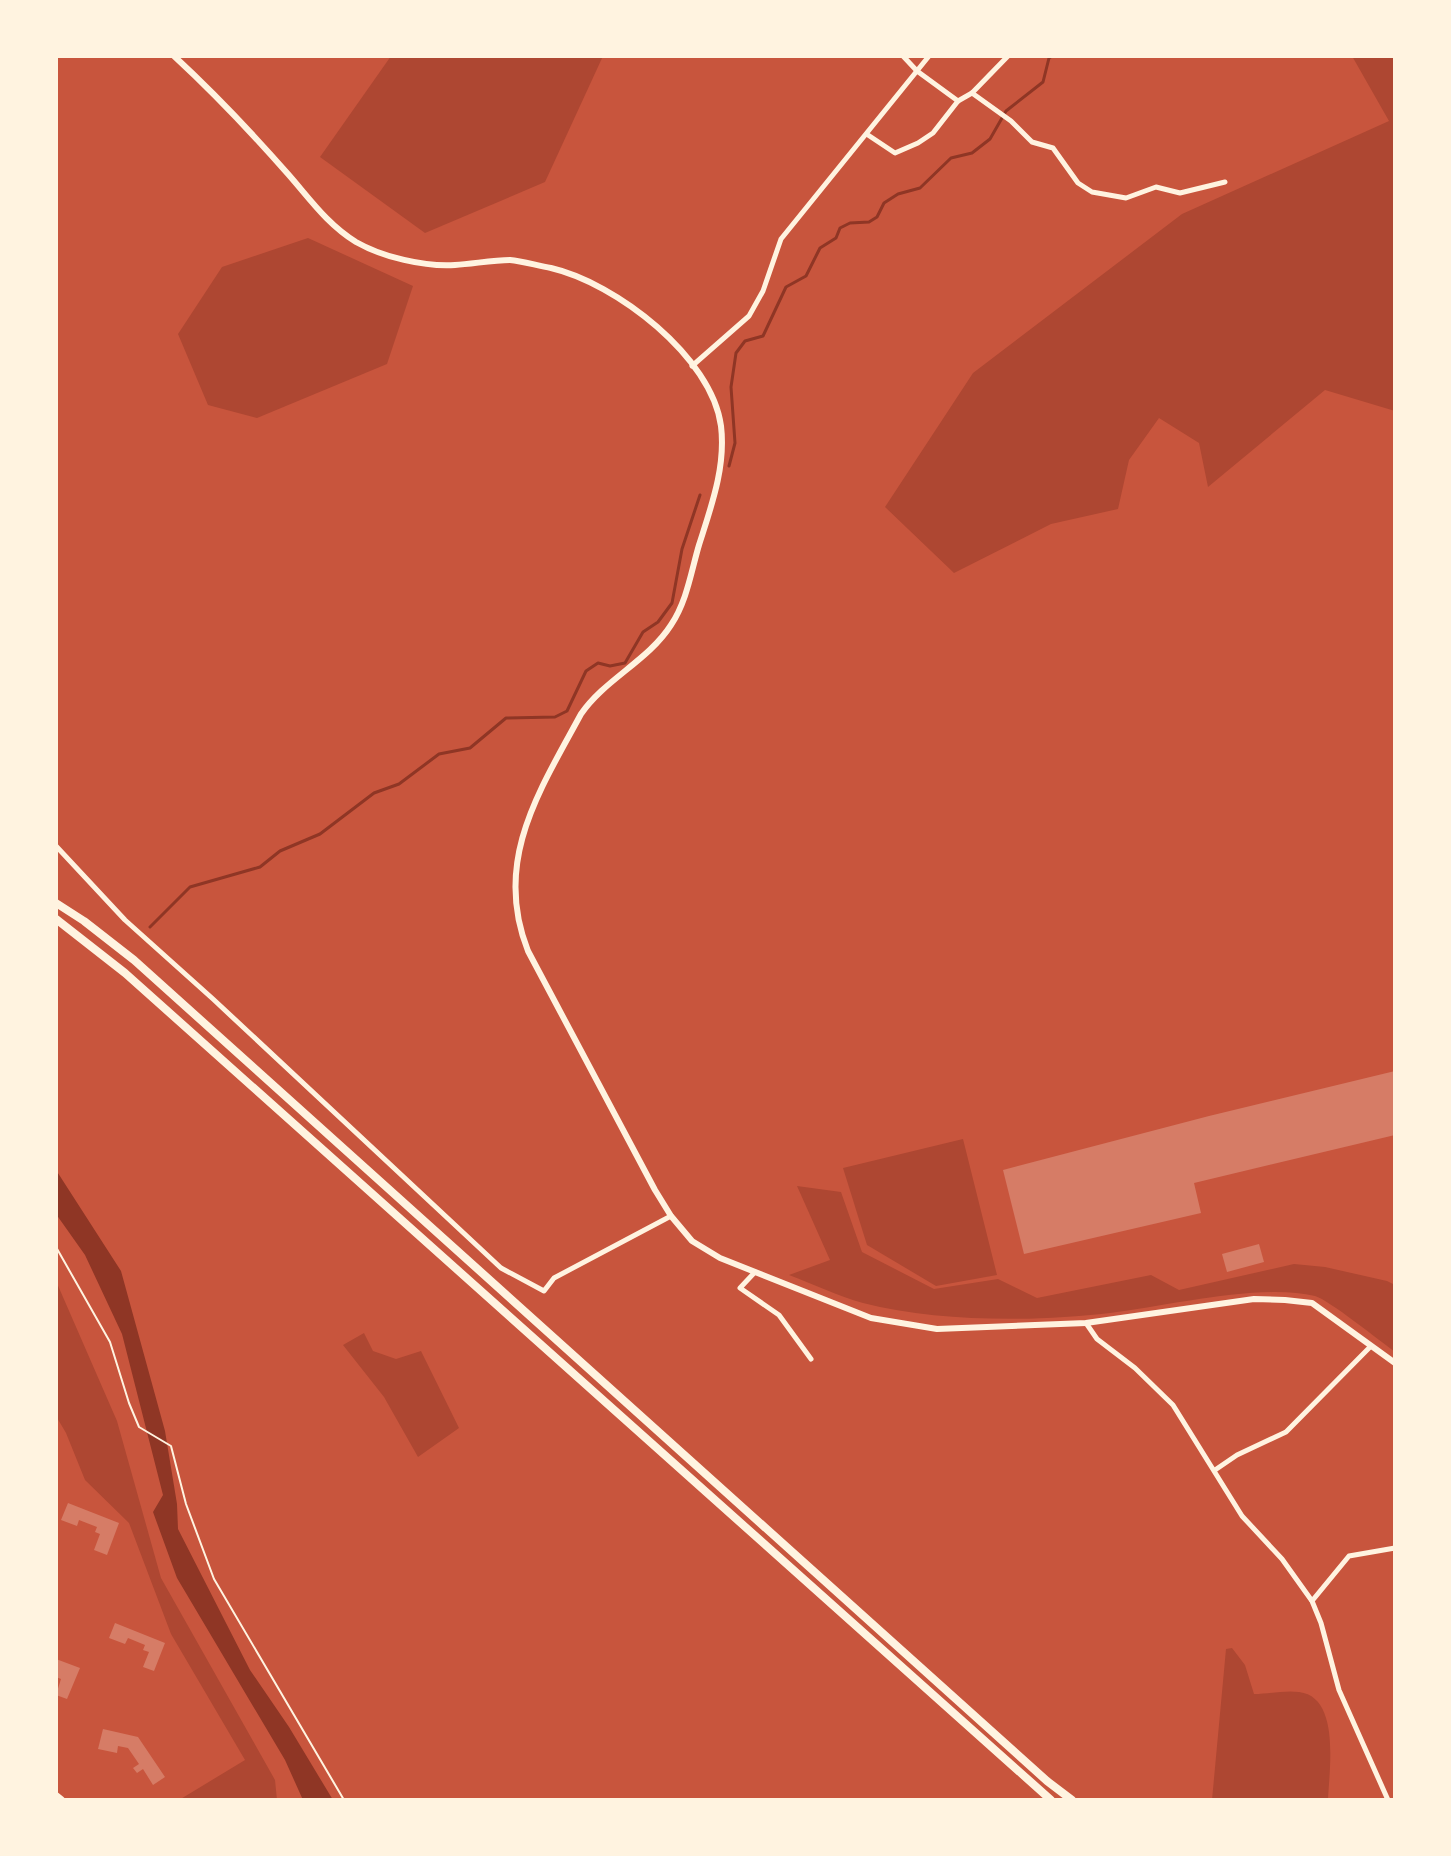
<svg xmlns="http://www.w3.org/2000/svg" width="1451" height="1856" viewBox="0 0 1451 1856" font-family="'Varela Round',sans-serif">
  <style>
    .green { fill: #ae4732 }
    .water { fill: #8f3625 }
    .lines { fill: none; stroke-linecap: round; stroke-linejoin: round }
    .stream { stroke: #8f3625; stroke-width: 3 }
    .building { fill: #d67c66 }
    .path { stroke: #fff3e0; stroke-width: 2 }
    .minor { stroke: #fff3e0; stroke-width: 5 }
    .tertiary { stroke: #fff3e0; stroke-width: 6 }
    .primary { stroke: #fff3e0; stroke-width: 8 }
    .trunk { stroke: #fff3e0; stroke-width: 8 }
  </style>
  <rect width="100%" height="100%" fill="#c8553d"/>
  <g class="green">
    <path d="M 391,56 L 603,56 L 545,182 L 425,233 L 320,157 Z"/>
    <path d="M 1352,56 L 1395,56 L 1395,411 L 1325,390 L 1208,487 L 1199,443 L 1159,418 L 1129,460 L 1118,509 L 1051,524 L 954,573 L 885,507 L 973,373 L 1182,214 L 1389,121 Z"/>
    <path d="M 308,238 L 413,286 L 387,364 L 257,418 L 208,405 L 178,334 L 222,267 Z"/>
    <path d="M 963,1139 L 997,1275 L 936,1286 L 867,1245 L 843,1168 Z"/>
    <path d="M 797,1186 L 841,1192 L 862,1252 L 934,1289 L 998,1279 L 1037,1298 L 1151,1275 L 1179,1290 L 1294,1264 L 1325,1267 L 1387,1281 L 1395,1285 L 1395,1352 C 1380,1341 1329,1300 1315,1296 C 1260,1283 1169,1306 1110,1313 C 1033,1322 938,1322 863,1303 C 838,1296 813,1284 789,1275 L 830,1260 Z"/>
    <path d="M 56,1281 L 117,1421 L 161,1578 L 275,1780 L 277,1800 L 179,1800 L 245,1760 L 171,1634 L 129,1523 L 85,1480 L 66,1433 L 56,1416 Z"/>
    <path d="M 364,1333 L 373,1351 L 396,1359 L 421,1351 L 459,1428 L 418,1457 L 384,1397 L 343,1345 Z"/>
    <path d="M 1232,1648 L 1245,1665 L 1254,1694 C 1269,1694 1285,1690 1299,1692 C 1341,1697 1329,1771 1328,1800 L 1212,1800 L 1226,1649 Z"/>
  </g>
  <path class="water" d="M 56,1170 L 121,1271 L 165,1431 L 177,1504 L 178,1529 L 250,1670 L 289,1727 L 333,1800 L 303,1800 L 285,1760 L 177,1578 L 153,1512 L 163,1495 L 122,1334 L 85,1255 L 56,1214 Z"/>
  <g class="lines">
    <g class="stream">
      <path d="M 729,466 L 735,443 L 731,387 L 736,353 L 745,341 L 763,336 L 786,287 L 806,276 L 820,248 L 836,238 L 840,228 L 850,223 L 869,222 L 877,217 L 884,203 L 898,194 L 920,188 L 951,158 L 972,153 L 990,139 L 1006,111 L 1043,82 L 1049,58 L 1052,56"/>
      <path d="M 150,927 L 190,887 L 260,867 L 280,851 L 320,834 L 374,793 L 399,784 L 439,754 L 470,748 L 506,718 L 555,717 L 567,711 L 586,671 L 598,663 L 610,666 L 625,663 L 643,632 L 658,622 L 672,603 L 682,549 L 700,495"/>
    </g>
  </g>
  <g class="building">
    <path d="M 1395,1071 L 1395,1135 L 1194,1183 L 1201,1213 L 1024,1254 L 1003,1170 L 1209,1116 Z"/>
    <path d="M 1259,1244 L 1264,1262 L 1227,1272 L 1222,1254 Z"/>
    <path d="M 68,1503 L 119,1523 L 107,1555 L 94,1550 L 100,1534 L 95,1532 L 97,1527 L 79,1520 L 77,1526 L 61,1520 Z"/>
    <path d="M 115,1623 L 165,1643 L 154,1671 L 143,1667 L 149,1652 L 143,1650 L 145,1645 L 128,1638 L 125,1644 L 109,1638 Z"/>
    <path d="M 56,1659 L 80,1668 L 67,1699 L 56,1695 L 61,1679 L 56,1677 Z"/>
    <path d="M 103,1729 L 138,1737 L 165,1777 L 153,1785 L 143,1769 L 137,1773 L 133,1768 L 139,1764 L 128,1748 L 118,1746 L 117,1753 L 98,1749 Z"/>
  </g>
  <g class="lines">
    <path class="path" d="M 56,1247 L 110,1342 L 129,1403 L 139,1427 L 171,1446 L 186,1504 L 214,1579 L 344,1800"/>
    <g class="minor">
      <path d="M 903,56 L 917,71 L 958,101"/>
      <path d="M 972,93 L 1011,121 L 1032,142 L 1053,148 L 1078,183 L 1092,192 L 1126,198 L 1156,187 L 1180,193 L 1225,182"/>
      <path d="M 868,135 L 895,153 L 918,143 L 933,133 L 958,101 L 972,93 L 1008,56"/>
      <path d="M 692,366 L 749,316 L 763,291 L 781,239 L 929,56"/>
      <path d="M 56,846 L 125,920 L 213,999 L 501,1268 L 544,1291 L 554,1278 L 671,1216"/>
      <path d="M 755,1272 L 740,1288 L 779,1315 L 811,1359"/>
      <path d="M 1086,1323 L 1097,1339 L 1135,1368 L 1173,1405 L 1242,1516 L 1282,1559 L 1312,1601 L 1321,1623 L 1339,1690 L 1388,1800"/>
      <path d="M 1215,1470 L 1237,1455 L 1286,1432 L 1371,1346"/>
      <path d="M 1312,1601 L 1349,1556 L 1395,1548"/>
    </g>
    <path class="tertiary" d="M 174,56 C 214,93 252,133 288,174 C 310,199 327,224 356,242 C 382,257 425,267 455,265 C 473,264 492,260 510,260 C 523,261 538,266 551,268 C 616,283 712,357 721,426 C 726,467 711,507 699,545 C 691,572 687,601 671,625 C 648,661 605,679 581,714 C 540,790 492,861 528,951 L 655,1190 L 671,1216 L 692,1241 L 720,1258 L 871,1318 L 937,1329 L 1086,1323 L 1254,1299 L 1285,1300 L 1312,1303 L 1395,1363"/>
    <path class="primary" d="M 56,1796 L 61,1800"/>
    <g class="trunk">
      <path d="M 56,903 L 84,921 L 134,960 L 1047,1781 L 1072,1800"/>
      <path d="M 56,919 L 125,973 L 1051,1800"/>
    </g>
  </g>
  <rect width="1451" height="1856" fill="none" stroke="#fff3e0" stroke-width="116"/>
</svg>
